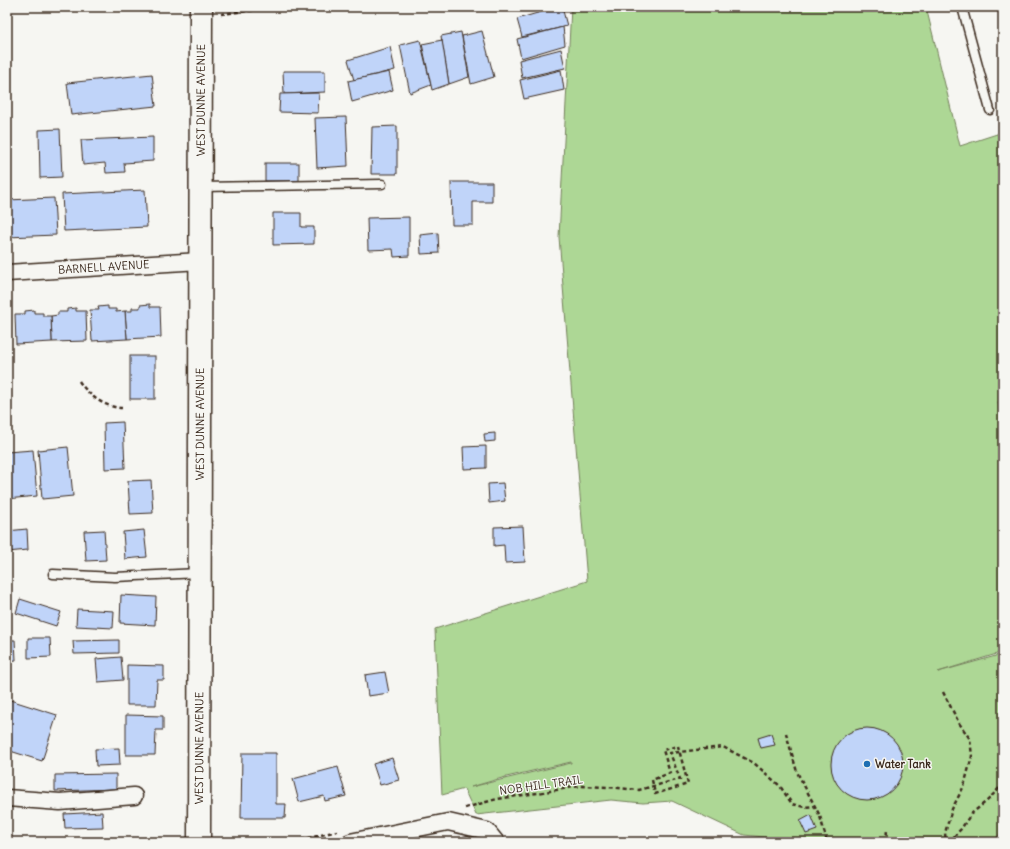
<svg xmlns="http://www.w3.org/2000/svg" width="1010" height="849" viewBox="0 0 1010 849" font-family="Delius,sans-serif">
  <style>
    .green { fill: #add795; stroke: #74805a; fill-rule: evenodd }
    .building { fill: #c0d4f9; stroke: #3b2a1e }
    .lines { fill: none; stroke-linecap: round; stroke-linejoin: round }
    .lane-casing { stroke: #3b2a1e; stroke-width: 11 }
    .street-casing { stroke: #3b2a1e; stroke-width: 19 }
    .secondary-casing { stroke: #3b2a1e; stroke-width: 25 }
    .path { stroke: #3b2a1e; stroke-width: 2.5; stroke-dasharray: 4 3; stroke-linecap: butt }
    .lane { stroke: #f6f6f2; stroke-width: 8 }
    .street { stroke: #f6f6f2; stroke-width: 16 }
    .secondary { stroke: #f6f6f2; stroke-width: 22 }
    .poi-dot { fill: #1f6fb2; stroke: #f6f6f2; stroke-width: 1.5 }
    .labels { text-anchor: middle; dominant-baseline: central; stroke-width: 3; stroke-linejoin: round; paint-order: stroke }
    .street-label { font-size: 11px; fill: #3b2a1e; stroke: #f6f6f2 }
    .poi-label { font-size: 11px; font-weight: bold; fill: #3b2a1e; stroke: #f6f6f2; text-anchor: start }
  </style>
  <rect width="100%" height="100%" fill="#f6f6f2"/>
  <filter id="ink" filterUnits="userSpaceOnUse"><feTurbulence type="fractalNoise" baseFrequency=".025" numOctaves="2"/><feDisplacementMap in="SourceGraphic" scale="8" xChannelSelector="R" yChannelSelector="G"/><feConvolveMatrix kernelMatrix="1 2 1 2 8 2 1 2 1" color-interpolation-filters="sRGB"/></filter>
  <g filter="url(#ink)">
    <path class="green" d="M 571,7 L 926,7 L 960,146 L 1003,132 L 1003,396 L 998,402 L 1003,431 L 1003,652 L 938,672 L 1003,654 L 1003,829 L 994,842 L 776,842 L 774,838 L 744,835 L 672,801 L 643,803 L 611,800 L 476,815 L 464,789 L 442,795 L 435,629 L 587,581 L 559,237 ZM 571,762 L 571,763 L 471,787 L 502,778 Z"/>
    <g class="building">
      <path d="M 558,7 L 562,7 L 567,26 L 522,37 L 517,19 Z"/>
      <path d="M 563,27 L 565,45 L 521,58 L 517,39 Z"/>
      <path d="M 482,31 L 494,77 L 471,84 L 462,36 Z"/>
      <path d="M 461,32 L 469,77 L 449,84 L 441,36 Z"/>
      <path d="M 420,40 L 431,85 L 410,93 L 400,45 Z"/>
      <path d="M 442,40 L 449,84 L 432,90 L 422,44 Z"/>
      <path d="M 390,47 L 395,70 L 354,80 L 348,60 Z"/>
      <path d="M 561,49 L 565,68 L 522,78 L 519,60 Z"/>
      <path d="M 561,70 L 564,90 L 524,99 L 520,80 Z"/>
      <path d="M 283,71 L 325,71 L 325,92 L 284,94 Z"/>
      <path d="M 389,72 L 393,90 L 352,102 L 348,81 Z"/>
      <path d="M 152,74 L 156,106 L 71,115 L 67,83 Z"/>
      <path d="M 319,93 L 318,113 L 279,112 L 280,94 Z"/>
      <path d="M 346,117 L 348,166 L 317,168 L 315,118 Z"/>
      <path d="M 397,126 L 397,174 L 371,174 L 372,127 Z"/>
      <path d="M 60,129 L 62,177 L 40,178 L 39,130 Z"/>
      <path d="M 153,137 L 153,161 L 124,163 L 125,172 L 106,173 L 105,163 L 83,165 L 81,140 Z"/>
      <rect x="265" y="163" width="34" height="18"/>
      <path d="M 451,182 L 492,182 L 492,202 L 473,202 L 473,225 L 452,225 Z"/>
      <path d="M 145,190 L 147,227 L 64,231 L 62,194 Z"/>
      <path d="M 54,198 L 56,235 L 7,237 L 7,200 Z"/>
      <path d="M 273,213 L 301,213 L 301,227 L 314,227 L 314,244 L 273,245 Z"/>
      <path d="M 409,217 L 409,256 L 394,257 L 393,249 L 368,250 L 367,218 Z"/>
      <path d="M 438,233 L 439,253 L 421,254 L 420,235 Z"/>
      <path d="M 150,304 L 150,307 L 160,307 L 161,337 L 127,339 L 125,311 L 132,311 L 132,308 L 140,308 L 140,305 Z"/>
      <path d="M 108,306 L 108,309 L 116,309 L 116,312 L 125,311 L 127,339 L 92,341 L 90,310 L 99,310 L 98,307 Z"/>
      <path d="M 76,308 L 76,311 L 86,311 L 87,341 L 52,342 L 51,316 L 58,315 L 58,312 L 67,312 L 67,309 Z"/>
      <path d="M 34,310 L 34,313 L 43,313 L 43,316 L 51,316 L 52,342 L 16,344 L 15,314 L 25,314 L 25,311 Z"/>
      <rect x="130" y="356" width="25" height="43"/>
      <path d="M 123,422 L 125,468 L 105,469 L 104,423 Z"/>
      <path d="M 495,433 L 495,441 L 485,442 L 484,434 Z"/>
      <path d="M 486,446 L 486,468 L 464,469 L 463,447 Z"/>
      <path d="M 68,447 L 73,496 L 42,499 L 38,450 Z"/>
      <path d="M 33,450 L 37,496 L 7,499 L 7,452 Z"/>
      <path d="M 151,480 L 153,513 L 130,514 L 128,481 Z"/>
      <path d="M 503,483 L 505,501 L 489,503 L 488,484 Z"/>
      <path d="M 523,526 L 525,562 L 505,563 L 504,545 L 494,546 L 494,527 Z"/>
      <path d="M 27,529 L 28,550 L 7,552 L 7,531 Z"/>
      <path d="M 104,530 L 106,560 L 86,561 L 84,531 Z"/>
      <path d="M 144,530 L 147,557 L 125,559 L 123,532 Z"/>
      <path d="M 7,582 L 11,609 L 7,610 Z"/>
      <path d="M 121,595 L 156,597 L 155,625 L 120,623 Z"/>
      <path d="M 20,599 L 61,612 L 56,626 L 16,613 Z"/>
      <path d="M 77,609 L 114,611 L 113,628 L 76,626 Z"/>
      <path d="M 28,638 L 50,638 L 51,657 L 28,658 Z"/>
      <path d="M 7,640 L 15,640 L 16,660 L 7,661 Z"/>
      <path d="M 119,640 L 119,653 L 74,654 L 73,641 Z"/>
      <path d="M 121,657 L 123,680 L 98,682 L 96,659 Z"/>
      <path d="M 127,665 L 164,666 L 164,680 L 157,680 L 156,705 L 127,705 Z"/>
      <path d="M 385,672 L 389,693 L 368,696 L 365,675 Z"/>
      <path d="M 7,699 L 57,715 L 42,761 L 7,750 Z"/>
      <path d="M 126,715 L 163,716 L 163,730 L 156,730 L 155,755 L 126,755 Z"/>
      <circle cx="867" cy="764" r="36"/>
      <path d="M 771,734 L 775,745 L 761,748 L 758,738 Z"/>
      <path d="M 119,748 L 120,765 L 96,766 L 95,749 Z"/>
      <path d="M 242,753 L 276,753 L 276,804 L 286,804 L 285,818 L 241,818 Z"/>
      <path d="M 392,758 L 399,780 L 380,785 L 373,764 Z"/>
      <path d="M 338,767 L 346,796 L 325,801 L 324,796 L 299,802 L 293,779 Z"/>
      <path d="M 116,774 L 116,789 L 55,791 L 55,775 Z"/>
      <path d="M 102,812 L 103,827 L 65,828 L 64,814 Z"/>
      <path d="M 811,815 L 817,830 L 806,834 L 800,821 Z"/>
    </g>
    <g class="lines">
      <g class="lane-casing">
        <g id="lane">
          <path d="M 962,7 L 990,110"/>
          <path d="M 201,187 L 382,184"/>
          <path d="M 53,574 L 115,577 L 199,573"/>
        </g>
      </g>
      <g class="street-casing">
        <g id="street">
          <path id="s1" d="M 7,273 L 200,261"/>
          <path d="M 7,798 L 60,802 L 134,796"/>
          <path d="M 350,842 L 448,822 L 487,831 L 496,842"/>
        </g>
      </g>
      <g class="secondary-casing">
        <g id="secondary">
          <path id="s2" d="M 199,842 L 201,7"/>
        </g>
      </g>
      <g class="path">
        <path d="M 221,14 L 279,7"/>
        <path d="M 79,381 C 89,396 104,407 122,408"/>
        <path d="M 943,692 L 959,723 L 970,739 L 972,756 L 964,786 L 952,809 L 945,833 L 946,842"/>
        <path d="M 786,733 L 797,772 L 820,816 L 827,842"/>
        <path d="M 678,746 L 688,784 L 655,794 L 652,780 L 670,773 L 663,750 Z"/>
        <path d="M 465,808 L 497,799 L 550,791 L 580,786 L 608,787 L 639,790 L 680,779 L 670,753 L 723,747 L 754,763 L 780,786 L 792,804 L 804,807 L 815,806"/>
        <path d="M 294,842 L 337,831"/>
        <path d="M 886,842 L 887,829"/>
        <path d="M 949,842 L 961,829 L 971,814 L 988,800 L 1003,784"/>
      </g>
      <use href="#lane" class="lane"/>
      <use href="#street" class="street"/>
      <use href="#secondary" class="secondary"/>
    </g>
  </g>
  <circle class="poi-dot" cx="867" cy="764" r="4"/>
  <g class="labels">
    <g class="street-label">
      <text stroke="none"><textPath href="#s2" startOffset="742">WEST DUNNE AVENUE</textPath></text>
      <text stroke="none"><textPath href="#s1" startOffset="97">BARNELL AVENUE</textPath></text>
      <text stroke="none"><textPath href="#s2" startOffset="418">WEST DUNNE AVENUE</textPath></text>
      <text stroke="none"><textPath href="#s2" startOffset="94">WEST DUNNE AVENUE</textPath></text>
      <text transform="translate(541 785) rotate(-8)">NOB HILL TRAIL</text>
    </g>
    <g class="poi-label">
      <text x="875" y="764">Water Tank</text>
    </g>
  </g>
  <rect width="1010" height="849" fill="none" stroke="#f6f6f2" stroke-width="24"/>
  <rect x="12" y="12" width="986" height="825" fill="none" stroke="#3b2a1e" stroke-width="1.5" filter="url(#ink)"/>
</svg>
